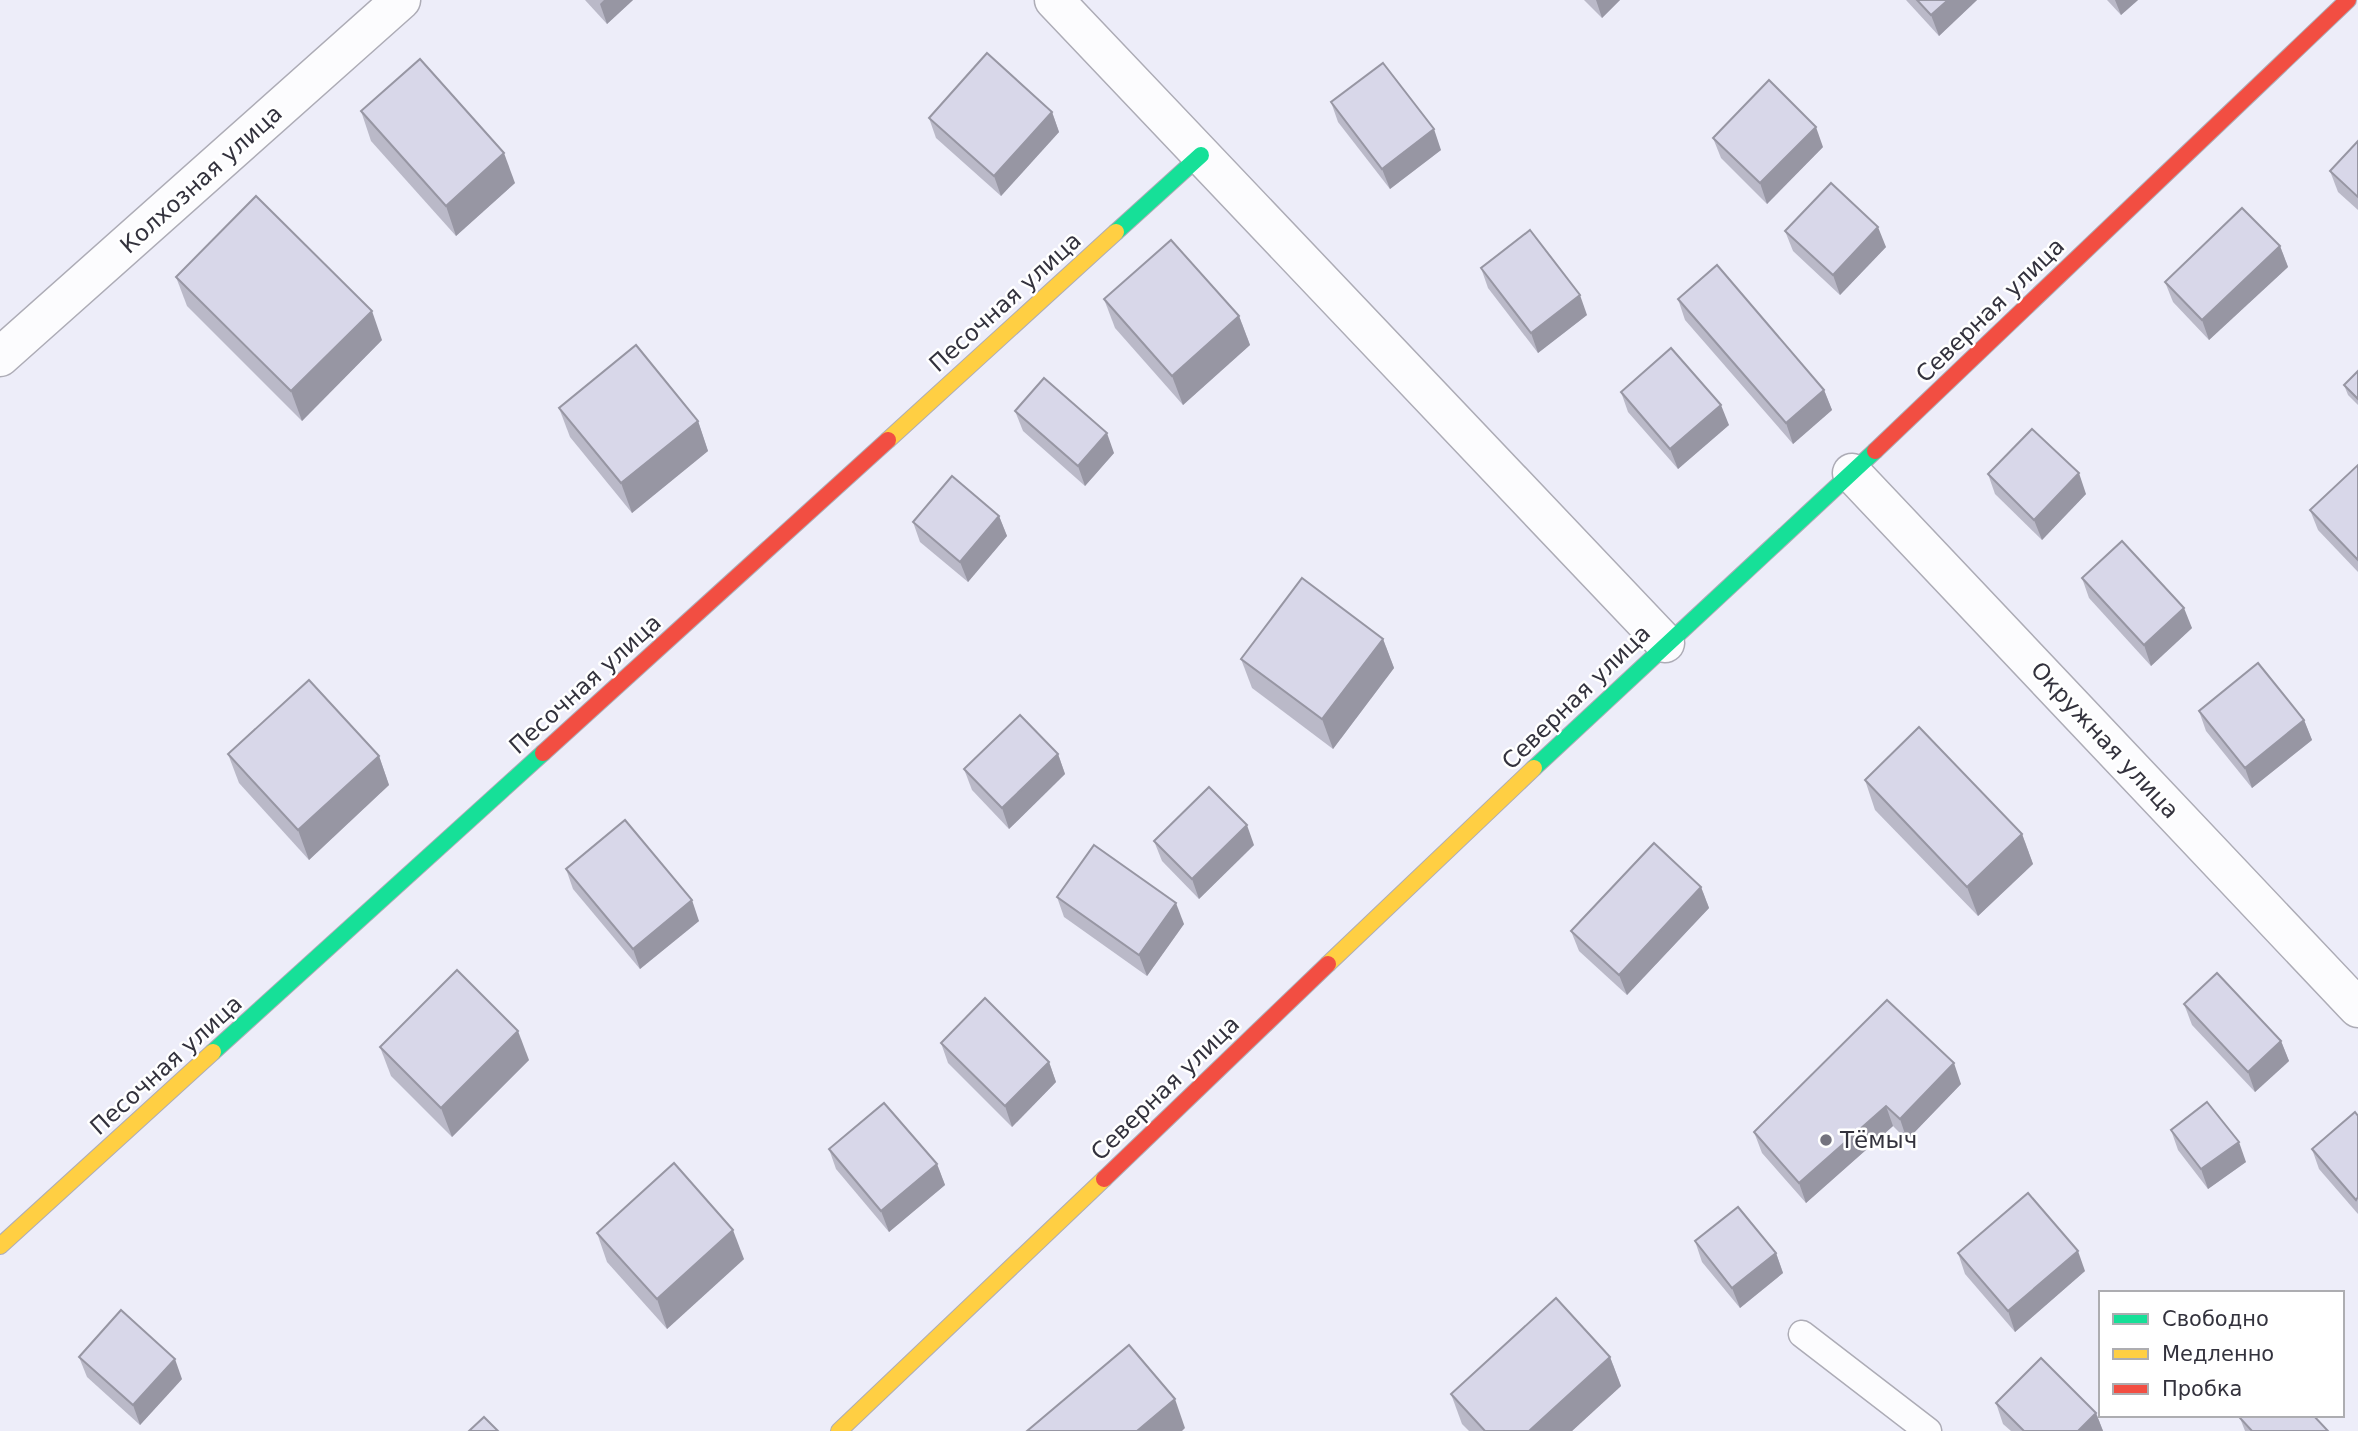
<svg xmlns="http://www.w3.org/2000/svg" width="2358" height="1431" viewBox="0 0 2358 1431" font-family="'DejaVu Sans',sans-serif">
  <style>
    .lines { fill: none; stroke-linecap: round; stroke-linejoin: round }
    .lane-casing { stroke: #adacb6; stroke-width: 29 }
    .street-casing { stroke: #adacb6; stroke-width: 41 }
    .fast-casing { stroke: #adacb6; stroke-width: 18 }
    .slow-casing { stroke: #adacb6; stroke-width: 18 }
    .jam-casing { stroke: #adacb6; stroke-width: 18 }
    .lane { stroke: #fcfcfe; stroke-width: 26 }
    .street { stroke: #fcfcfe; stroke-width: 38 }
    .fast { stroke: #16e098; stroke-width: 16 }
    .slow { stroke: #ffcf43; stroke-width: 16 }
    .jam { stroke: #f24e42; stroke-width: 16 }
    .wall { fill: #bab9c8 }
    .shaded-wall { fill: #9796a3 }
    .building { fill: #d8d7e9; stroke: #9796a3; stroke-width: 2 }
    .poi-dot { fill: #74737f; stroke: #fff; stroke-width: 2.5 }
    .labels { text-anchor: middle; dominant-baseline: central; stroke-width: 5; stroke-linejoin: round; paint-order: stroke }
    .street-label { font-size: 23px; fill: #33323d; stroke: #fff }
    .poi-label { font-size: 23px; fill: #33323d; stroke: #fff; text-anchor: start }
  </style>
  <rect width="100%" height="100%" fill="#ededf9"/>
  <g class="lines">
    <g class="lane-casing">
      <path id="lane" d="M 1802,1334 L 1928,1431"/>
    </g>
    <g class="street-casing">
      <g id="street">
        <path d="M 1054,0 L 1665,643"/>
        <path d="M 0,357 L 401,0"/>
        <path d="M 1852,473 L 2358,1008"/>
      </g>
    </g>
    <g class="fast-casing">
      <g id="fast">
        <path d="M 1116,232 L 1201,155"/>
        <path d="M 1534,768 L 1875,451"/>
        <path d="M 213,1052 L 543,753"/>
      </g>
    </g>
    <g class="slow-casing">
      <g id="slow">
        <path d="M 888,440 L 1116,232"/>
        <path d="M 1328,964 L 1534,768"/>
        <path d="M 0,1246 L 213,1052"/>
        <path d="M 839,1431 L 1104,1179"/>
      </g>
    </g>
    <g class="jam-casing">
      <g id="jam">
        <path d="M 1875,451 L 2348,0"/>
        <path d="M 543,753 L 888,440"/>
        <path d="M 1104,1179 L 1328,964"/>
      </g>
    </g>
    <use href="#lane" class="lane"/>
    <use href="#street" class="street"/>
    <use href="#fast" class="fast"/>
    <use href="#slow" class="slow"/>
    <use href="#jam" class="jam"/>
  </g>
  <g class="wall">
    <path d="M 585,0 L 633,0 L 607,24 Z"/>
    <path d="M 1584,0 L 1620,0 L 1602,18 Z"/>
    <path d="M 1906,0 L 1977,0 L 1939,36 Z"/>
    <path d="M 2107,0 L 2138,0 L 2121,15 Z"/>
    <path d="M 1331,102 L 1441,150 L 1390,189 L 1338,122 Z"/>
    <path d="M 361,111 L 515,183 L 456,236 L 371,141 Z"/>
    <path d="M 1052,112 L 1059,132 L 1001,196 L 936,138 L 929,118 Z"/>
    <path d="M 1713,138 L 1823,147 L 1767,204 L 1721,158 Z"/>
    <path d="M 2358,141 L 2358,210 L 2338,192 L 2330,171 Z"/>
    <path d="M 1785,231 L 1886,247 L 1840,295 L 1793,251 Z"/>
    <path d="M 2280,246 L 2288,267 L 2209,340 L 2173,302 L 2165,282 Z"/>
    <path d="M 1481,268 L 1587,315 L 1538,353 L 1488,288 Z"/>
    <path d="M 176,277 L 382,340 L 302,421 L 187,306 Z"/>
    <path d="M 1104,299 L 1239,316 L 1250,345 L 1183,405 L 1115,328 Z"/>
    <path d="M 1678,299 L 1824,390 L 1832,410 L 1793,444 L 1685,320 Z"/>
    <path d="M 2358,371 L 2358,405 L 2348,395 L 2344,385 Z"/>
    <path d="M 1621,392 L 1729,425 L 1678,469 L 1628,412 Z"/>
    <path d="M 559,408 L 698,421 L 708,451 L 632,513 L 570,437 Z"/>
    <path d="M 1015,411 L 1114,453 L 1085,486 L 1023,431 Z"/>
    <path d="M 2358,465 L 2358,572 L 2318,530 L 2310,510 Z"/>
    <path d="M 1988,474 L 2086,494 L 2042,540 L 1995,494 Z"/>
    <path d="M 999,516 L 1007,536 L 968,582 L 920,542 L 913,522 Z"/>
    <path d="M 2082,578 L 2192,628 L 2151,666 L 2089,598 Z"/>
    <path d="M 1383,639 L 1394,668 L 1333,749 L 1252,688 L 1241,659 Z"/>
    <path d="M 2199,711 L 2304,720 L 2312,740 L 2252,788 L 2206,731 Z"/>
    <path d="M 228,754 L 379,756 L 389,785 L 309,860 L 239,783 Z"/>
    <path d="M 1058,754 L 1065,774 L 1009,829 L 972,790 L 964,769 Z"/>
    <path d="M 1865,780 L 2022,834 L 2033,864 L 1978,916 L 1875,810 Z"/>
    <path d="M 1154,841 L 1254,845 L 1199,899 L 1162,861 Z"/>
    <path d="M 566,869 L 699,921 L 640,969 L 573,889 Z"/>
    <path d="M 1701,887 L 1709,908 L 1627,995 L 1579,951 L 1571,931 Z"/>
    <path d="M 1057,897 L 1184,924 L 1147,976 L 1064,917 Z"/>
    <path d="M 2184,1004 L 2281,1041 L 2289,1061 L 2255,1092 L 2192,1025 Z"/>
    <path d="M 941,1043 L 1049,1062 L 1056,1082 L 1012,1127 L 948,1063 Z"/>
    <path d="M 380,1047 L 529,1060 L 452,1137 L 391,1076 Z"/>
    <path d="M 1961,1084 L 1907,1140 L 1893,1126 L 1806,1203 L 1762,1153 L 1754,1132 Z"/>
    <path d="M 2358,1116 L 2358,1214 L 2319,1169 L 2312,1149 Z"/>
    <path d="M 2171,1130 L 2246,1162 L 2208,1189 L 2178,1150 Z"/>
    <path d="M 829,1149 L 937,1164 L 945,1185 L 889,1232 L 836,1169 Z"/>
    <path d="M 597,1233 L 744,1259 L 667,1329 L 607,1262 Z"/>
    <path d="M 1695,1241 L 1776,1253 L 1783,1273 L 1740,1308 L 1702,1262 Z"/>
    <path d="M 1958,1253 L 2085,1271 L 2015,1332 L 1965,1274 Z"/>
    <path d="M 79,1357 L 182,1379 L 140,1425 L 87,1377 Z"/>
    <path d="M 1610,1357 L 1621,1386 L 1572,1431 L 1469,1431 L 1462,1424 L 1451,1394 Z"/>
    <path d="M 1996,1403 L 2096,1413 L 2103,1431 L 2011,1431 L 2003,1424 Z"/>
    <path d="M 2240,1418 L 2328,1431 L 2245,1431 Z"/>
  </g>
  <g class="shaded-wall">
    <path d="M 604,0 L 633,0 L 607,24 L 600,4 Z"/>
    <path d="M 1596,0 L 1620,0 L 1602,18 Z"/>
    <path d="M 1948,0 L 1977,0 L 1939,36 L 1931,15 Z"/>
    <path d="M 2115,0 L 2138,0 L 2121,15 Z"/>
    <path d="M 1052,112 L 1059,132 L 1001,196 L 994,176 Z"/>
    <path d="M 1816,127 L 1823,147 L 1767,204 L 1760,183 Z"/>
    <path d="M 1434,129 L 1441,150 L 1390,189 L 1382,169 Z"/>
    <path d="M 504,153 L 515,183 L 456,236 L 446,206 Z"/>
    <path d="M 1878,227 L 1886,247 L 1840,295 L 1833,275 Z"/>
    <path d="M 2280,246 L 2288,267 L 2209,340 L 2202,320 Z"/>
    <path d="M 1580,295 L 1587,315 L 1538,353 L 1531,333 Z"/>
    <path d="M 372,311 L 382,340 L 302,421 L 291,391 Z"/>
    <path d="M 1239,316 L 1250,345 L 1183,405 L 1172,376 Z"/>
    <path d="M 1824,390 L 1832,410 L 1793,444 L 1786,423 Z"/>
    <path d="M 1721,405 L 1729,425 L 1678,469 L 1670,449 Z"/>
    <path d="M 698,421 L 708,451 L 632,513 L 621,483 Z"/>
    <path d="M 1107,433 L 1114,453 L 1085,486 L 1078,466 Z"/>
    <path d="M 2079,473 L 2086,494 L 2042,540 L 2034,520 Z"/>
    <path d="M 999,516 L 1007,536 L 968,582 L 960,562 Z"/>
    <path d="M 2184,608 L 2192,628 L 2151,666 L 2144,645 Z"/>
    <path d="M 1383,639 L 1394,668 L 1333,749 L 1322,719 Z"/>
    <path d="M 2304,720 L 2312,740 L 2252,788 L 2245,768 Z"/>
    <path d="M 1058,754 L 1065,774 L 1009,829 L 1002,808 Z"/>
    <path d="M 379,756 L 389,785 L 309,860 L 298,830 Z"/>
    <path d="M 1247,825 L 1254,845 L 1199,899 L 1192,879 Z"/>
    <path d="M 2022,834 L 2033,864 L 1978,916 L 1967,887 Z"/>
    <path d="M 1701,887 L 1709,908 L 1627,995 L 1619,975 Z"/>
    <path d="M 692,900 L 699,921 L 640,969 L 633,949 Z"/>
    <path d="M 1176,903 L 1184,924 L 1147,976 L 1139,955 Z"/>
    <path d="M 518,1031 L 529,1060 L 452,1137 L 441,1108 Z"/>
    <path d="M 2281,1041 L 2289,1061 L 2255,1092 L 2248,1072 Z"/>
    <path d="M 1049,1062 L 1056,1082 L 1012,1127 L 1005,1106 Z"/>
    <path d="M 1954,1063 L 1961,1084 L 1907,1140 L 1900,1119 Z"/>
    <path d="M 1886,1106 L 1893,1126 L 1806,1203 L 1799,1183 Z"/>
    <path d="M 2239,1142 L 2246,1162 L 2208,1189 L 2201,1169 Z"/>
    <path d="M 937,1164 L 945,1185 L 889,1232 L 881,1211 Z"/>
    <path d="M 733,1230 L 744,1259 L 667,1329 L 657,1299 Z"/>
    <path d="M 2078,1251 L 2085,1271 L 2015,1332 L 2008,1311 Z"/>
    <path d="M 1776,1253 L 1783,1273 L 1740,1308 L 1732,1288 Z"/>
    <path d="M 1610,1357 L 1621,1386 L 1572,1431 L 1529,1431 Z"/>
    <path d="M 175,1359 L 182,1379 L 140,1425 L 133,1405 Z"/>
    <path d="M 1175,1399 L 1185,1428 L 1182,1431 L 1137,1431 Z"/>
    <path d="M 2096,1413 L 2103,1431 L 2078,1431 Z"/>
  </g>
  <g class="building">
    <path d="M 1917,0 L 1948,0 L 1931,15 Z"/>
    <path d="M 987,53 L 1052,112 L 994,176 L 929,118 Z"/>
    <path d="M 420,59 L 504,153 L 446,206 L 361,111 Z"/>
    <path d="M 1383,63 L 1434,129 L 1382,169 L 1331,102 Z"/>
    <path d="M 1769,80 L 1816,127 L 1760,183 L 1713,138 Z"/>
    <path d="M 2358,141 L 2358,197 L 2330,171 Z"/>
    <path d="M 1831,183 L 1878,227 L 1833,275 L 1785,231 Z"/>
    <path d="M 256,196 L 372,311 L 291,391 L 176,277 Z"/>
    <path d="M 2242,208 L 2280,246 L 2202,320 L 2165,282 Z"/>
    <path d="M 1530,230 L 1580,295 L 1531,333 L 1481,268 Z"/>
    <path d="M 1171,240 L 1239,316 L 1172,376 L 1104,299 Z"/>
    <path d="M 1717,265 L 1824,390 L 1786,423 L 1678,299 Z"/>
    <path d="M 636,345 L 698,421 L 621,483 L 559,408 Z"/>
    <path d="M 1671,348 L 1721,405 L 1670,449 L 1621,392 Z"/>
    <path d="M 2358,371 L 2358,399 L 2344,385 Z"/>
    <path d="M 1044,378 L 1107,433 L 1078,466 L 1015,411 Z"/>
    <path d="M 2032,429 L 2079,473 L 2034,520 L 1988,474 Z"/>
    <path d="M 2358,465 L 2358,560 L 2310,510 Z"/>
    <path d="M 952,476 L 999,516 L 960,562 L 913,522 Z"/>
    <path d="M 2122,541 L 2184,608 L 2144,645 L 2082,578 Z"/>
    <path d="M 1302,578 L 1383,639 L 1322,719 L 1241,659 Z"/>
    <path d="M 2258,663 L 2304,720 L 2245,768 L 2199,711 Z"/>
    <path d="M 309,680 L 379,756 L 298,830 L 228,754 Z"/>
    <path d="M 1020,715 L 1058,754 L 1002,808 L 964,769 Z"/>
    <path d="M 1919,727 L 2022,834 L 1967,887 L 1865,780 Z"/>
    <path d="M 1209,787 L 1247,825 L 1192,879 L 1154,841 Z"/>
    <path d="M 625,820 L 692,900 L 633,949 L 566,869 Z"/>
    <path d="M 1654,843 L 1701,887 L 1619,975 L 1571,931 Z"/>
    <path d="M 1094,845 L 1176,903 L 1139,955 L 1057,897 Z"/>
    <path d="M 457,970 L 518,1031 L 441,1108 L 380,1047 Z"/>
    <path d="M 2217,973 L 2281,1041 L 2248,1072 L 2184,1004 Z"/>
    <path d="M 985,998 L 1049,1062 L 1005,1106 L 941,1043 Z"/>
    <path d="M 1887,1000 L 1954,1063 L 1900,1119 L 1886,1106 L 1799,1183 L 1754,1132 Z"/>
    <path d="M 2207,1102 L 2239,1142 L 2201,1169 L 2171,1130 Z"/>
    <path d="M 884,1103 L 937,1164 L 881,1211 L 829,1149 Z"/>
    <path d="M 2355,1112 L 2358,1116 L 2358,1197 L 2356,1200 L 2312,1149 Z"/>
    <path d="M 674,1163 L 733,1230 L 657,1299 L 597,1233 Z"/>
    <path d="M 2028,1193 L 2078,1251 L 2008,1311 L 1958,1253 Z"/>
    <path d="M 1738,1207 L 1776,1253 L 1732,1288 L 1695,1241 Z"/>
    <path d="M 1556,1298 L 1610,1357 L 1529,1431 L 1485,1431 L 1451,1394 Z"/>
    <path d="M 121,1310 L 175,1359 L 133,1405 L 79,1357 Z"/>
    <path d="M 1129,1345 L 1175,1399 L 1137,1431 L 1027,1431 Z"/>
    <path d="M 2041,1358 L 2096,1413 L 2078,1431 L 2024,1431 L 1996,1403 Z"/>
    <path d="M 2244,1415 L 2313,1415 L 2328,1431 L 2252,1431 L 2240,1418 Z"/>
    <path d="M 484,1417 L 498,1431 L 469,1431 Z"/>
  </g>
  <circle class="poi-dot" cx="1826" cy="1140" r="7"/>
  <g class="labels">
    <g class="street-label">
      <text transform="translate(201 179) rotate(-42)">Колхозная улица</text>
      <text transform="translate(1005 302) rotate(-42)">Песочная улица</text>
      <text transform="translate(1990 310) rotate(-44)">Северная улица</text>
      <text transform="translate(585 684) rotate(-42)">Песочная улица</text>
      <text transform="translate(1576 697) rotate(-44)">Северная улица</text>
      <text transform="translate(2105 740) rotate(47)">Окружная улица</text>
      <text transform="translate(166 1065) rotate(-42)">Песочная улица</text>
      <text transform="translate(1165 1088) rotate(-44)">Северная улица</text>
    </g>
    <g class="poi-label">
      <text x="1840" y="1140">Тёмыч</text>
    </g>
  </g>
  <rect x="2099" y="1291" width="245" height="126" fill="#ffffff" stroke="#adadb1" stroke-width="2"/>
  <rect x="2113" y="1314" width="35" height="10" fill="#16e098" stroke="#adadb1" stroke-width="2"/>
  <text x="2162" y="1326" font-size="21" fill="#33323d">Свободно</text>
  <rect x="2113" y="1349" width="35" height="10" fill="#ffcf43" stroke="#adadb1" stroke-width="2"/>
  <text x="2162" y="1361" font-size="21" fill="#33323d">Медленно</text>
  <rect x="2113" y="1384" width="35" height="10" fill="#f24e42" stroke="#adadb1" stroke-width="2"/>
  <text x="2162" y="1396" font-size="21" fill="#33323d">Пробка</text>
</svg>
